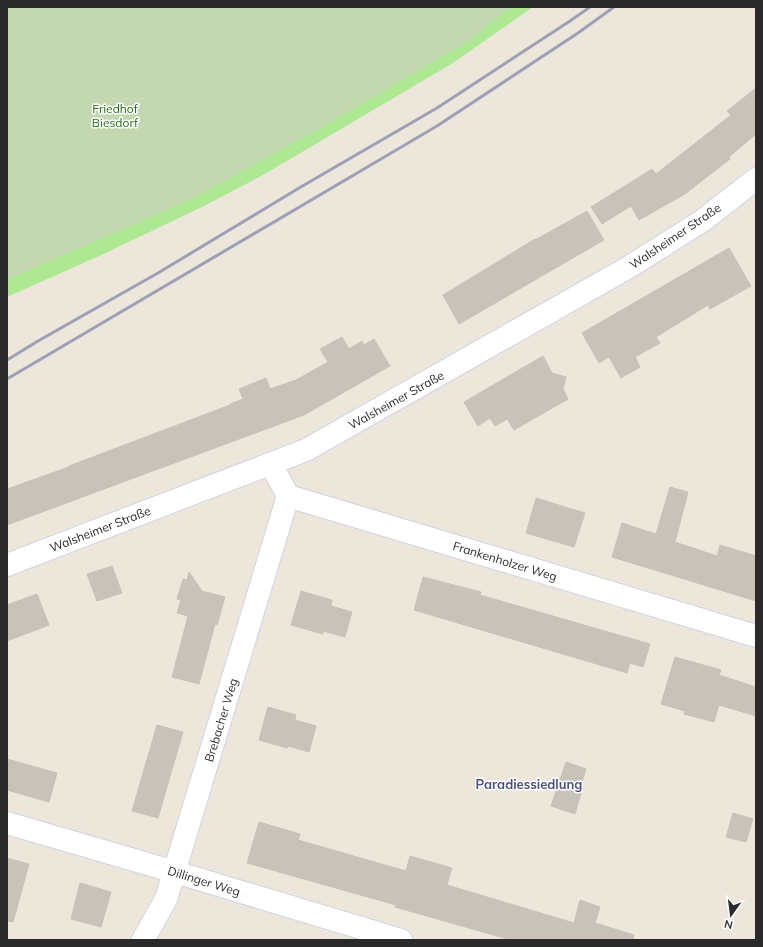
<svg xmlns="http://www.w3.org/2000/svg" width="763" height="947" viewBox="0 0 763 947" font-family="Mulish,sans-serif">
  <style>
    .green { fill: #aee893 }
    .cemetery { fill: #c3d8b1 }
    .building { fill: #c8c3ba; stroke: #c9c2b4 }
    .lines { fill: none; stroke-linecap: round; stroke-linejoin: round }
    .minor-casing { stroke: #d0d3e4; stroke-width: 24 }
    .minor { stroke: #fff; stroke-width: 22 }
    .rail { stroke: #9da0b6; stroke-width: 3 }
    .labels { text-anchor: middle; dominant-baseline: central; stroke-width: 3; stroke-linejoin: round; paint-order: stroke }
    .park-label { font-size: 12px; fill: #256c15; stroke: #fff }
    .street-label { font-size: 12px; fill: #2a2a2a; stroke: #fff }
    .neighbourhood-label { font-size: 13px; font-weight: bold; fill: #47507e; stroke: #fff }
  </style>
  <rect width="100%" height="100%" fill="#ede6db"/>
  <path class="green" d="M 510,7 L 533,7 L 453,63 L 263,175 L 202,207 L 99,256 L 7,297 L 7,279 L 189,200 L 320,128 L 468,41 Z"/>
  <path class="cemetery" d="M 7,7 L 510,7 L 468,41 L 320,128 L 189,200 L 7,279 Z"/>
  <g class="building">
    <path d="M 756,88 L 756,134 L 729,157 L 730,159 L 685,194 L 639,220 L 631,206 L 602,224 L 591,207 L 652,169 L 656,174 L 731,115 L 727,111 Z"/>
    <path d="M 587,211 L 604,240 L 459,324 L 443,295 L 535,239 L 535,240 Z"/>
    <path d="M 729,248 L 751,286 L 710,309 L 708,305 L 656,337 L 660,343 L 635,357 L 640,367 L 621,378 L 609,357 L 599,363 L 582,333 Z"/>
    <path d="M 342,337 L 349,349 L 362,341 L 364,345 L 374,339 L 390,366 L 304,415 L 7,525 L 7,489 L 69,467 L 69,466 L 230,405 L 230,404 L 243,399 L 239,389 L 266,378 L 270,389 L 296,380 L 328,362 L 320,349 Z"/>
    <path d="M 543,356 L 552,373 L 566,377 L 563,389 L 568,399 L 514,430 L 507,419 L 495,426 L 490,418 L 478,426 L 464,402 Z"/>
    <path d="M 670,487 L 688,492 L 675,542 L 717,556 L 720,545 L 756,556 L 756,601 L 612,557 L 622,523 L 656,534 Z"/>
    <path d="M 536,498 L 585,513 L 574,547 L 526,533 Z"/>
    <path d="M 112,566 L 122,593 L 97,601 L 87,574 Z"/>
    <path d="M 189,572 L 202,591 L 225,597 L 217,625 L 215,624 L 199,684 L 172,677 L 188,616 L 177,613 L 181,600 L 177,599 L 183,579 L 187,580 Z"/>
    <path d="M 423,577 L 481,592 L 480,595 L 650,644 L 643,667 L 630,663 L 627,673 L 414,610 Z"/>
    <path d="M 301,591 L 332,600 L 331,606 L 352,612 L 345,637 L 323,631 L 323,634 L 291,625 Z"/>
    <path d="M 37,594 L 49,625 L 7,641 L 7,605 Z"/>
    <path d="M 675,657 L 721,670 L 719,675 L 756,687 L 756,716 L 719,705 L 714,722 L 684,714 L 685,711 L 661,704 Z"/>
    <path d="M 268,707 L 296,715 L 295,720 L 316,726 L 309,752 L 288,746 L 287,748 L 259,740 Z"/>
    <path d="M 157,725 L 183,732 L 158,818 L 132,811 Z"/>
    <path d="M 7,759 L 57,773 L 49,802 L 7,790 Z"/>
    <path d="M 566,762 L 586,769 L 579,792 L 581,793 L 575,814 L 551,806 Z"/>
    <path d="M 733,813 L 753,819 L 746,842 L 726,837 Z"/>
    <path d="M 259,822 L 300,834 L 298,840 L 406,871 L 410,856 L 452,868 L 447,885 L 574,923 L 580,900 L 600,907 L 595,923 L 634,935 L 633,940 L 511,940 L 395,907 L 396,905 L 247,863 Z"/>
    <path d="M 7,858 L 29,864 L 13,922 L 7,921 Z"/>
    <path d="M 80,883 L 111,892 L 101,927 L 71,919 Z"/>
  </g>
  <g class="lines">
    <g class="minor-casing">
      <g id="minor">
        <path d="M 271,464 L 288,496 L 756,636"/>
        <path d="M 7,565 L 306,450 L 629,267 L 702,221 L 756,179"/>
        <path d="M 7,823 L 175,872 L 401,940"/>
        <path d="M 143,940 L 166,899 L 288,496"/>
      </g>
    </g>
    <use href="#minor" class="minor"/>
    <g class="rail">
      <path d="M 7,360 L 38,341 L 158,273 L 299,188 L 437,108 L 570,21 L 590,7"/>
      <path d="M 7,379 L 437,126 L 578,33 L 614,7"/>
    </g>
  </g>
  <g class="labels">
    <g class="park-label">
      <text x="115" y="108">Friedhof<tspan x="115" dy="14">Biesdorf</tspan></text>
    </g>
    <g class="street-label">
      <text transform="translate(675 236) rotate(-34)">Walsheimer Straße</text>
      <text transform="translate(396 400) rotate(-29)">Walsheimer Straße</text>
      <text transform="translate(100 529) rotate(-21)">Walsheimer Straße</text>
      <text transform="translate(505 561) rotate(17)">Frankenholzer Weg</text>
      <text transform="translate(221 720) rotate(-73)">Brebacher Weg</text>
      <text transform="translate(204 881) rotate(17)">Dillinger Weg</text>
    </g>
    <g class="neighbourhood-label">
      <text x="529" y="784">Paradiessiedlung</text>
    </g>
  </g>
  <rect width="763" height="947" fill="none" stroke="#2a2a2a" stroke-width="16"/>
  <g transform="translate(731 915) rotate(194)" stroke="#ffffff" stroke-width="3" paint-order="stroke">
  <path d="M0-3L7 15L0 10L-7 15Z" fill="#2a2a2a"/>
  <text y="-6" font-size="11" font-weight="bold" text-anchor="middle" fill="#2a2a2a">N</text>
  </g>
</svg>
